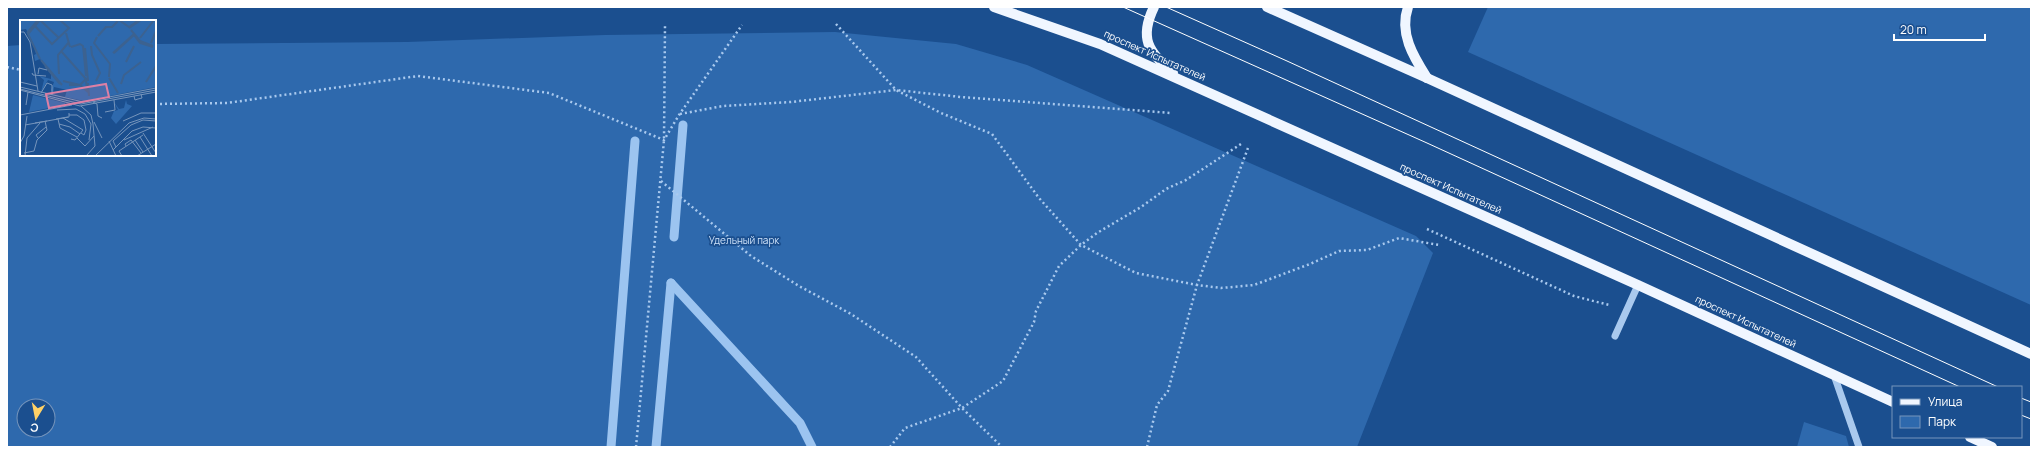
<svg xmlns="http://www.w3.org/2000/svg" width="2038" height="454" viewBox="0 0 2038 454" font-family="Manrope,sans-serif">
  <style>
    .green { fill: #2e69ad; fill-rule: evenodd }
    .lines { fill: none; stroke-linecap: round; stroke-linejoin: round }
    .stream { stroke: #9cc4f0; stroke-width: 9 }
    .path { stroke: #a9c9ee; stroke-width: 2.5; stroke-dasharray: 2 3; stroke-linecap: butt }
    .minor { stroke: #a9c9ee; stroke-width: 7 }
    .major { stroke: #f0f6ff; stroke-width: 10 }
    .tram { stroke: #fff; stroke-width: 1 }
    .labels { text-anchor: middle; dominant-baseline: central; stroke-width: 3.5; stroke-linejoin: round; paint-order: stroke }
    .street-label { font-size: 10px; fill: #fff; stroke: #1b4f8f }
    .park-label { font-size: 10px; fill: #cfe3fa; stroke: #1b4f8f }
    .inset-river { fill: none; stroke: #3c6290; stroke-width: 2 }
    .inset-road { fill: none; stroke: #7695bc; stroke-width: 1 }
    .view { fill: #dd80a5; fill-opacity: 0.15; stroke: #dd80a5; stroke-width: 2 }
    .inset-edge { fill: none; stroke: #fff; stroke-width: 2 }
  </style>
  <rect width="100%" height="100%" fill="#1b4f8f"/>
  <g class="green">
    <path d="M 1488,7 L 2031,7 L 2031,305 L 1468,52 Z"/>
    <path d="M 835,32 L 956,44 L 1027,65 L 1416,236 L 1433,253 L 1357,447 L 7,447 L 7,46 L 21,45 L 21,155 L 155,155 L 155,44 L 407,42 L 605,35 ZM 24,406 L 48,406 L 48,430 L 24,430 Z"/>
    <path d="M 1804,422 L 1846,436 L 1849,447 L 1797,447 Z"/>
  </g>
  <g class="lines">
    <g class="stream">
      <path d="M 674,237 L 683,125"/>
      <path d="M 671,283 L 800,423 L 812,447"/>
      <path d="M 611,447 L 635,141"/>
      <path d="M 656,447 L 671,283"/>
    </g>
    <g class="path">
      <path d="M 836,24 L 896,90 L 941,113 L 992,134 L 1039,198 L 1081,245 L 1136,273 L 1197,285 L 1221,288 L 1254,285 L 1310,264 L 1339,251 L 1367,250 L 1399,238 L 1439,245"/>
      <path d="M 7,67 L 21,70"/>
      <path d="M 155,104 L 227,103 L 418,76 L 549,93 L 664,140 L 679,115 L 742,25"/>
      <path d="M 680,114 L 723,106 L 791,102 L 896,90 L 961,97 L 1171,113"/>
      <path d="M 661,181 L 751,256 L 799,286 L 851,314 L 916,357 L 962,408 L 1002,447"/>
      <path d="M 1427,229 L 1574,296 L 1609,305"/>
      <path d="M 636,447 L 664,140 L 665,26"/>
      <path d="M 890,447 L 905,428 L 962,408 L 1003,381 L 1034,322 L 1036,311 L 1059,266 L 1081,245 L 1097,233 L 1141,207 L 1166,189 L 1186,180 L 1241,144"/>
      <path d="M 1147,447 L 1157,405 L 1168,391 L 1197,285 L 1248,148"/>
    </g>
    <g class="minor">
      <path d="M 1615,336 L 1638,285"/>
      <path d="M 1834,375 L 1859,447"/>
    </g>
    <g class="major">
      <path d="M 994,7 L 1100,44 L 1638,285 L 1893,402"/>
      <path d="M 1154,7 C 1139,38 1148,52 1173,73"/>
      <path d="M 1267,7 L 1427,78 L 2031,354"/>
      <path d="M 1408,7 C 1399,33 1413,56 1427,78"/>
      <path d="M 1970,437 L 1992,447"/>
    </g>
    <g class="tram">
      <path d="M 1123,7 L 1427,143 L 1960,387"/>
      <path d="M 1166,7 L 1287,61 L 1998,387"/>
      <path d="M 2021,398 L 2031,402"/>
      <path d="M 2021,415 L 2031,419"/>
    </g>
  </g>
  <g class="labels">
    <g class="street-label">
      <text transform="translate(1155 55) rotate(24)">проспект Испытателей</text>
      <text transform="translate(1451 188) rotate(24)">проспект Испытателей</text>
      <text transform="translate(1746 321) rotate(25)">проспект Испытателей</text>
    </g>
    <g class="park-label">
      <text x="744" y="240">Удельный парк</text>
    </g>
  </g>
  <g transform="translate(20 20)">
    <rect width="136" height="136" fill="#1b4f8f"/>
    <path d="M 0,0 L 136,0 L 136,67 L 64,81 L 45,77 L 47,70 L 34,67 L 33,74 L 31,70 L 34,62 L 28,60 L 21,72 L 24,60 L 19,56 L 31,59 L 31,54 L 20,39 L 15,41 L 14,35 L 16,34 L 12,21 L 6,9 L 0,10 ZM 13,75 L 45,83 L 45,85 L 9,92 ZM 106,80 L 107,84 L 112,86 L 96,104 L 91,98 L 94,91 L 98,90 L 94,82 L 99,89 L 104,88 Z" fill="#2e69ad"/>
    <path class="inset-river" d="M 20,0 L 8,14 L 20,39M 20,0 L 38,17M 99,0 L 109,7 L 119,0M 15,6 L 32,24 L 49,8 L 40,0M 109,8 L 121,0M 111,10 L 120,21 L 133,26M 7,13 L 18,0M 46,13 L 50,27M 78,16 L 86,7 L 92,7 L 98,1M 77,17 L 74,23 L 90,44 L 89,57M 120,18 L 134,0M 131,23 L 136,11M 71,26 L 72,35 L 80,53 L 76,61M 51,27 L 60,24 L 63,26 L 66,56M 65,28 L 68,61M 41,31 L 66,59 L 60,65 L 43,61M 93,33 L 114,14M 94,33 L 114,15 L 120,23 L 133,27M 21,40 L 42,65M 106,42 L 114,26M 25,46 L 40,64M 39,54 L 38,35 L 49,22M 89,58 L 98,73M 66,59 L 67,72M 126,62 L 136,46M 68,63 L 69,76M 101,64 L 104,55 L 121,42M 49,65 L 60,65 L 68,72"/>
    <path class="inset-road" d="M 0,12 L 4,12 L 10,22 L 18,71M 12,53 L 13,55 L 26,56M 18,54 L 19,48 L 27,50M 0,62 L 17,66M 0,67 L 63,82 L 136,68M 0,69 L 61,84 L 136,70M 0,70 L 60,86 L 136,72M 21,73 L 27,63 L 32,65 L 32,75M 114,76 L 115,80 L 118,79 L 122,78 L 121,74M 73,82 L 77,84 L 78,96 L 82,98M 6,85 L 8,72M 61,86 L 71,95 L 73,104 L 75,126 L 66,136M 37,90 L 56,89 L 65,94 L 71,104 L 69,120M 85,92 L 95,90 L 94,80M 0,95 L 52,85M 49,95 L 57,95 L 64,100 L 66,110 L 64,115 L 61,113M 43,98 L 63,110 L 55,120 L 51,119M 36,99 L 48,97M 38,99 L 40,108 L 57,117M 103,101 L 121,93 L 136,93M 74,102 L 82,118M 15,103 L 27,101M 39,104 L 50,107 L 60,114M 5,105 L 49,97 L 49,93M 123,113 L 136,133M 120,117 L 132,136M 18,118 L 16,115 L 26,107M 57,118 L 65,126 L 74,116M 104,120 L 133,107M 115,120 L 123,132M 89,121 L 96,136M 0,123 L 4,116 L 7,96M 106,126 L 105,124 L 111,120 L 121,133M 96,127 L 93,121 L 111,105 L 123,100 L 136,101M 93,130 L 112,111 L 123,107 L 136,108M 4,133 L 14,131 L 17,120 L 27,110 L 25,101M 5,136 L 7,118 L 20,103M 75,136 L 109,103 L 124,98 L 136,99M 102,136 L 99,131 L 123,115M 117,136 L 136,124"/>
    <path class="view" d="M 86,64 L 89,77 L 29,88 L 26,74 Z"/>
    <rect width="136" height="136" class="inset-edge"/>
  </g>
  <rect width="2038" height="454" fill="none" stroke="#ffffff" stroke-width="16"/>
  <rect x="1892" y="386" width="130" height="52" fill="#1b4f8f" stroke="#7695bc"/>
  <rect x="1900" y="399" width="20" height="6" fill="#f0f6ff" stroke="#7695bc"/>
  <text x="1928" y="406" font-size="12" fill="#ffffff">Улица</text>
  <rect x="1900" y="416" width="20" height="12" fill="#2e69ad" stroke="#7695bc"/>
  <text x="1928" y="426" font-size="12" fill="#ffffff">Парк</text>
  <g transform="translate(36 418) rotate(190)"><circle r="19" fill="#1b4f8f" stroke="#7695bc"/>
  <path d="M0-3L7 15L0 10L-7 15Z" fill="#ffd166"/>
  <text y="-6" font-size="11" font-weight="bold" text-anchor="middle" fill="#ffffff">С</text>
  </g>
  <path d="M1894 34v6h91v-6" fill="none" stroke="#ffffff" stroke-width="2"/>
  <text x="1900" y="34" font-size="12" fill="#ffffff" stroke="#1b4f8f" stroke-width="3" paint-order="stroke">20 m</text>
</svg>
